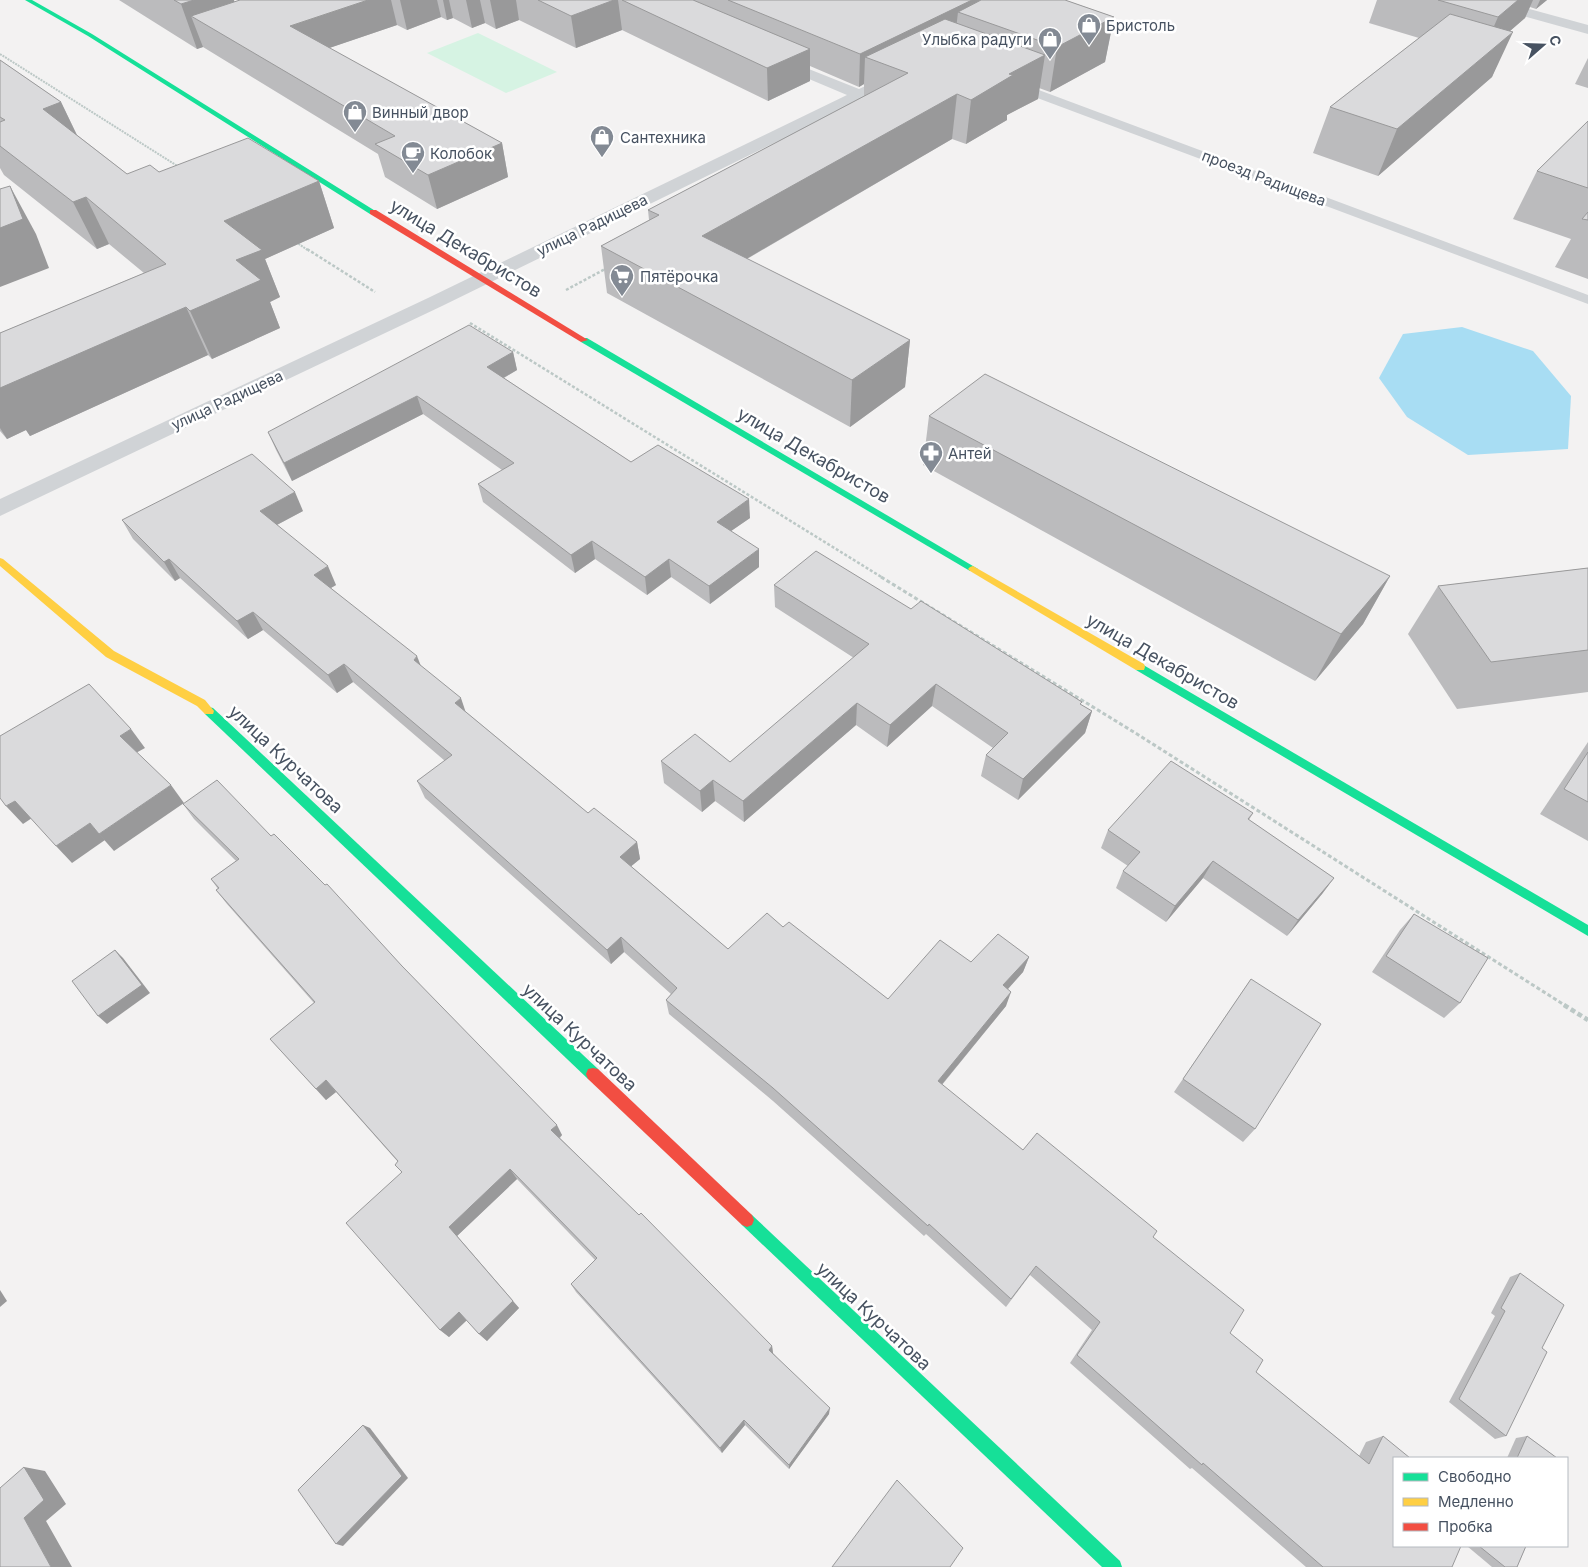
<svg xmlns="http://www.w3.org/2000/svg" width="1588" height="1567" viewBox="0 0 1588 1567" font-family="Inter,sans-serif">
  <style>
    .green { fill: #d6f3e3 }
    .water { fill: #a8ddf3 }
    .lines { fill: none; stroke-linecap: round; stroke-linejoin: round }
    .path-far3 { stroke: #bcc8c6; stroke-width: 2; stroke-dasharray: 2 1; stroke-linecap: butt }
    .path-far2 { stroke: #bcc8c6; stroke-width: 2.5; stroke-dasharray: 3 2; stroke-linecap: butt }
    .path-far1 { stroke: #bcc8c6; stroke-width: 3; stroke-dasharray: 4 2.5; stroke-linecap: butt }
    .path { stroke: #bcc8c6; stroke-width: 4.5; stroke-dasharray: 5 3; stroke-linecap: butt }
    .lane { fill: #d0d3d6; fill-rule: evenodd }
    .street { fill: #d0d3d6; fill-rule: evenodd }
    .fast { fill: #16e098; fill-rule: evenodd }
    .slow { fill: #ffcf43; fill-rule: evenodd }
    .jam { fill: #f24e42; fill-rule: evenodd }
    .wall { fill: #bbbbbd }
    .shaded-wall { fill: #99999a }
    .building { fill: #dadadc; stroke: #99999a }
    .labels { text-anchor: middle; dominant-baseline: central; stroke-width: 5; stroke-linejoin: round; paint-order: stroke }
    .far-poi-label { font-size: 15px; fill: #475261; stroke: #fff; text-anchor: start }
    .far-street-label { font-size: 15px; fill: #475261; stroke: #fff }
    .street-label { font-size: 18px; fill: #475261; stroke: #fff }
  </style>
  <rect width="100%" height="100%" fill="#f3f2f2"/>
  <path class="green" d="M 478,33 L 557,72 L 506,93 L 427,53 Z"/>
  <path class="water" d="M 1462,327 L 1533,351 L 1571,396 L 1568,449 L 1468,455 L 1407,417 L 1379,378 L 1403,334 Z"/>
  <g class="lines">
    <g class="path-far3">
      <path d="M 0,54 L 179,167"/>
      <path d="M 296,242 L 309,251"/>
    </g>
    <g class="path-far2">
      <path d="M 307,249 L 375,292"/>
      <path d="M 566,290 L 607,268"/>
      <path d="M 470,323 L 883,578"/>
    </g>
    <path class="path-far1" d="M 881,577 L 1137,734 L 1566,1006"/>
    <path class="path" d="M 1564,1005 L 1588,1020"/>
    <path class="lane" d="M 1012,80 L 1588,295 L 1588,304 L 1008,87 L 1006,84 Z"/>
    <g class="street">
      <path d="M 1475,0 L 1497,0 L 1588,25 L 1588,34 L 1477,3 Z"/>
      <path d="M 776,56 L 859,89 L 893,73 L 903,73 L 906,76 L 903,79 L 866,98 L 442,306 L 0,516 L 0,499 L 428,298 L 847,95 L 771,63 L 769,60 L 771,57 Z"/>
    </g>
    <g class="fast">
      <path d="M 25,0 L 32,0 L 92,34 L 377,212 L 370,214 L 88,36 Z"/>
      <path d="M 581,338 L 587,338 L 978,569 L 976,571 L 970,571 L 581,342 Z"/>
      <path d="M 1140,663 L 1588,925 L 1588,936 L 1136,670 L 1135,667 Z"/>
      <path d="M 209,707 L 213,708 L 598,1069 L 600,1074 L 598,1079 L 593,1080 L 588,1079 L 205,714 L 204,711 Z"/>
      <path d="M 747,1213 L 752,1215 L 1120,1561 L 1122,1567 L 1102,1567 L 742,1225 L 740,1220 L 742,1215 Z"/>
    </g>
    <g class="slow">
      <path d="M 0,558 L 3,559 L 114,651 L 205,700 L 214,711 L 213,714 L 205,714 L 197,706 L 106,657 L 0,566 Z"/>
      <path d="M 973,566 L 1144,664 L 1145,667 L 1144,670 L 1136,670 L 970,571 L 968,569 L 970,567 Z"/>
    </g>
    <g class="jam">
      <path d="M 370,210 L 376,210 L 588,340 L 581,342 L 370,214 Z"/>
      <path d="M 593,1068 L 598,1069 L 752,1215 L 754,1220 L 752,1225 L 747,1227 L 742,1225 L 588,1079 L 586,1074 L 588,1069 Z"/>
    </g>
  </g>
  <g class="wall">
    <path d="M 119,0 L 234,0 L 234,2 L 240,0 L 1065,0 L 1114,17 L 1105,62 L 1050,92 L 1039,88 L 1038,99 L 1007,115 L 1007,120 L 966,144 L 952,139 L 747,259 L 910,340 L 905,387 L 850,427 L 607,293 L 601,246 L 649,220 L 648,210 L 864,96 L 864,84 L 859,87 L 810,66 L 810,81 L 768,101 L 622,30 L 576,48 L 519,20 L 496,29 L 485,23 L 472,28 L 453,18 L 447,20 L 441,17 L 407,30 L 397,25 L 329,48 L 502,143 L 508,177 L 437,209 L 385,177 L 378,154 L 203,47 L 197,49 Z"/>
    <path d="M 1377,0 L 1547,0 L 1536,9 L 1530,7 L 1525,18 L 1510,31 L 1492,77 L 1378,176 L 1313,153 L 1330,107 L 1419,38 L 1369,23 Z"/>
    <path d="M 1588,58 L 1588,88 L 1575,84 Z"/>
    <path d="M 0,60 L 61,102 L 77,135 L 127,174 L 159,172 L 319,181 L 334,228 L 265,259 L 280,297 L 270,302 L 280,328 L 212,359 L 208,355 L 30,436 L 26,430 L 7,439 L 0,431 L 0,333 L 144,273 L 109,244 L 97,249 L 4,175 L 0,168 Z"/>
    <path d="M 1588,121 L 1588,279 L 1555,267 L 1571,239 L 1513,219 L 1537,171 Z"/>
    <path d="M 513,352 L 517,370 L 504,378 L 631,462 L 750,518 L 731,531 L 759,567 L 710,604 L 671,577 L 647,595 L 595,559 L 575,573 L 483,502 L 478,484 L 502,470 L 423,414 L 292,481 L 276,450 L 268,432 Z"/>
    <path d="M 929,416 L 1390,576 L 1363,624 L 1315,681 L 923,465 Z"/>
    <path d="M 303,511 L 277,525 L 336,585 L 331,588 L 421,666 L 466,712 L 588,813 L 637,842 L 640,859 L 631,866 L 728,949 L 783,927 L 888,999 L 971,962 L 1029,957 L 1023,972 L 1008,989 L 1006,1006 L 942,1085 L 1023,1150 L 1153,1237 L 1230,1333 L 1256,1372 L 1359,1456 L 1366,1442 L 1383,1436 L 1452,1567 L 1306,1567 L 1192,1468 L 1190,1469 L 1070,1363 L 1092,1330 L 1030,1275 L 1006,1307 L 926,1234 L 924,1236 L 773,1101 L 669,1014 L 666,1000 L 671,994 L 624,952 L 611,964 L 425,798 L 417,781 L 445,761 L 353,682 L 337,693 L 263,630 L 248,639 L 180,578 L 175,581 L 133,539 L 122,520 Z"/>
    <path d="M 1588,568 L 1588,692 L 1457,709 L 1408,634 L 1438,586 Z"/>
    <path d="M 774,585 L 911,609 L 1092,711 L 1085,733 L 1018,800 L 981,776 L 986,755 L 993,748 L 932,706 L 887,747 L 856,725 L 744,822 L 715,801 L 702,812 L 664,783 L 661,761 L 730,762 L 854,658 L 775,607 Z"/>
    <path d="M 1588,742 L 1588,841 L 1540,814 Z"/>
    <path d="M 183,804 L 271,836 L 402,966 L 562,1135 L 560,1138 L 772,1346 L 773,1353 L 829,1414 L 789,1469 L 745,1425 L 722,1453 L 576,1292 L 571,1284 L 595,1260 L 517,1179 L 457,1236 L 519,1308 L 487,1341 L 479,1334 L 467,1320 L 449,1337 L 440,1330 L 401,1172 L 398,1162 L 336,1092 L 326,1100 L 270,1039 L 314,1003 L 227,904 L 216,890 L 218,889 L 211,879 L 236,861 L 194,819 Z"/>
    <path d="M 1253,813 L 1249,820 L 1334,878 L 1322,894 L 1287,936 L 1203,878 L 1166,922 L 1116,888 L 1123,871 L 1128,866 L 1101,848 L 1108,830 Z"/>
    <path d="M 1414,914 L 1460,1003 L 1444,1018 L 1372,972 L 1400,930 Z"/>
    <path d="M 1251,979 L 1255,1129 L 1243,1142 L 1174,1092 Z"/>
    <path d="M 1520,1273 L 1542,1348 L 1506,1436 L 1495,1439 L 1449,1402 L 1495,1316 L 1491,1313 L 1510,1277 Z"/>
    <path d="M 1527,1436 L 1557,1458 L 1507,1458 L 1516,1438 Z"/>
    <path d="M 1467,1546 L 1526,1546 L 1517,1567 L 1492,1567 Z"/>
  </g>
  <g class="shaded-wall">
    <path d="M 194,0 L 234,0 L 245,33 L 191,16 L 203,47 L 197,49 L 181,4 Z"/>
    <path d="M 368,0 L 391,0 L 397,25 L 300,58 L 290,26 Z"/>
    <path d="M 400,0 L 437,0 L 441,17 L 407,30 Z"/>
    <path d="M 443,0 L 449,0 L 453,18 L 447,20 Z"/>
    <path d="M 466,0 L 480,0 L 485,23 L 472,28 Z"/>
    <path d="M 490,0 L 516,0 L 519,20 L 496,29 Z"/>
    <path d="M 614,0 L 618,0 L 622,30 L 576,48 L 571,16 Z"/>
    <path d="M 962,0 L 994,0 L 958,12 L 955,38 L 865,57 L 864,84 L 859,87 L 860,54 Z"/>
    <path d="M 1518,0 L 1533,0 L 1525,18 L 1481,56 L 1498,17 Z"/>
    <path d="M 1540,0 L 1547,0 L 1536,9 Z"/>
    <path d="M 1114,17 L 1105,62 L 1050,92 L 1057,47 Z"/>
    <path d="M 1513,32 L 1492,77 L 1378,176 L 1397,129 Z"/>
    <path d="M 810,49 L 810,81 L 768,101 L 767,68 Z"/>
    <path d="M 1045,55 L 1038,99 L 1007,115 L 1007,120 L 966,144 L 971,100 L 1009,74 Z"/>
    <path d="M 957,94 L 952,139 L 705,283 L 702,236 Z"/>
    <path d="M 61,102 L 83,148 L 43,109 Z"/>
    <path d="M 502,143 L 508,177 L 437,209 L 428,175 Z"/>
    <path d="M 319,181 L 334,228 L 265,259 L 280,297 L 270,302 L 280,328 L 212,359 L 190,311 L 236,260 L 224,221 Z"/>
    <path d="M 10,186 L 36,234 L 49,268 L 0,287 L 0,228 Z"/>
    <path d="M 86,197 L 109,244 L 97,249 L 73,202 Z"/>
    <path d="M 186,307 L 208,355 L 30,436 L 26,430 L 7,439 L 0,428 L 0,386 Z"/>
    <path d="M 910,340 L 905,387 L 850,427 L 852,380 Z"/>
    <path d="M 513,352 L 517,370 L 491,385 L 487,367 Z"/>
    <path d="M 417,396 L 423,414 L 292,481 L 284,463 Z"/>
    <path d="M 295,492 L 303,511 L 269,529 L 260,511 Z"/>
    <path d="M 749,499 L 750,518 L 718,540 L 717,522 Z"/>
    <path d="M 592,541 L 595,559 L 575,573 L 571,555 Z"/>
    <path d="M 759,549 L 759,567 L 710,604 L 709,586 Z"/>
    <path d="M 169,559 L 180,578 L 175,581 L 164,562 Z"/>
    <path d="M 669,559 L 671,577 L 647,595 L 645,577 Z"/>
    <path d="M 328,566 L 336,585 L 322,593 L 314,575 Z"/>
    <path d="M 1390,576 L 1363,624 L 1315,681 L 1341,634 Z"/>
    <path d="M 253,612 L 263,630 L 248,639 L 237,621 Z"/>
    <path d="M 417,656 L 424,674 L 414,660 Z"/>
    <path d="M 344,664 L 353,682 L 337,693 L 328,675 Z"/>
    <path d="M 936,684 L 932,706 L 887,747 L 890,725 Z"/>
    <path d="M 461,698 L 467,716 L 455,703 Z"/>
    <path d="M 857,703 L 856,725 L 744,822 L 743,801 Z"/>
    <path d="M 1092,711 L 1085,733 L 1018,800 L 1023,779 Z"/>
    <path d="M 131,729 L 145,748 L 134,754 L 120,736 Z"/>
    <path d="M 713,780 L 715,801 L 702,812 L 700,791 Z"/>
    <path d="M 171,785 L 184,803 L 114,851 L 99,834 Z"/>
    <path d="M 15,801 L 32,818 L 23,824 L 6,806 Z"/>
    <path d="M 90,823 L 105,840 L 72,863 L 56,846 Z"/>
    <path d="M 637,842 L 640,859 L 623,873 L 620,857 Z"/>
    <path d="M 1213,861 L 1203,878 L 1166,922 L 1175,906 Z"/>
    <path d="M 1334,878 L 1322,894 L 1287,936 L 1298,920 Z"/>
    <path d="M 621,937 L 624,952 L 611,964 L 607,950 Z"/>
    <path d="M 115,950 L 123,958 L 150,993 L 107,1024 L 98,1016 Z"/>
    <path d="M 1029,957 L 1023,972 L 998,1000 L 1003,985 Z"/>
    <path d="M 1011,992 L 1006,1006 L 934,1094 L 938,1081 Z"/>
    <path d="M 326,1080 L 336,1092 L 326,1100 L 316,1089 Z"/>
    <path d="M 557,1125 L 562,1135 L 557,1140 L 551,1130 Z"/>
    <path d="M 510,1169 L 517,1179 L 457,1236 L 519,1308 L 487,1341 L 479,1334 L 449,1227 Z"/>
    <path d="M 0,1290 L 7,1301 L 0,1307 Z"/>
    <path d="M 459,1312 L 467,1320 L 449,1337 L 440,1330 Z"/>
    <path d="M 772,1346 L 773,1353 L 770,1356 L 769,1350 Z"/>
    <path d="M 830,1408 L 829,1414 L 789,1469 L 789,1465 Z"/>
    <path d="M 744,1420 L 745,1425 L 722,1453 L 720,1448 Z"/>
    <path d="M 363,1425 L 370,1428 L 408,1478 L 343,1546 L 336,1544 Z"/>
    <path d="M 24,1467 L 45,1471 L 66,1504 L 46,1521 L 72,1567 L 51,1567 L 24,1518 Z"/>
  </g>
  <g class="building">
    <path d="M 174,0 L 194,0 L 181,4 Z"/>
    <path d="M 240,0 L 368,0 L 290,26 L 502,143 L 428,175 L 375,144 L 395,136 L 191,16 Z"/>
    <path d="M 538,0 L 614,0 L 571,16 Z"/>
    <path d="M 622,0 L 693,0 L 810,49 L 767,68 Z"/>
    <path d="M 728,0 L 972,0 L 860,54 Z"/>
    <path d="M 981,0 L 1065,0 L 1114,17 L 1057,47 L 958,12 Z"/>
    <path d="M 1438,0 L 1518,0 L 1498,17 Z"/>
    <path d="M 1450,14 L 1513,32 L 1397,129 L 1330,107 Z"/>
    <path d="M 945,19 L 1045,55 L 1009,74 L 1013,75 L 971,100 L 957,94 L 702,236 L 910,340 L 852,380 L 601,246 L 659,215 L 648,210 L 908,73 L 865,57 Z"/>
    <path d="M 0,60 L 61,102 L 43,109 L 127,174 L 150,165 L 159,172 L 248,138 L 319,181 L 224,221 L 262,250 L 236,260 L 261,280 L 190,311 L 186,307 L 0,388 L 0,333 L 166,264 L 86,197 L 73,202 L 0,146 L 0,122 L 5,120 L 0,117 Z"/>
    <path d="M 1588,121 L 1588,188 L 1537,171 Z"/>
    <path d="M 10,186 L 23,219 L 0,228 L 0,189 Z"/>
    <path d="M 1588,212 L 1588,220 L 1582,219 Z"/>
    <path d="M 469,325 L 513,352 L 487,367 L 631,462 L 658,445 L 749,499 L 717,522 L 759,549 L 709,586 L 669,559 L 645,577 L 592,541 L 571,555 L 478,484 L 514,463 L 417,396 L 284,463 L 268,432 Z"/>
    <path d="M 985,374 L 1390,576 L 1341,634 L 929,416 Z"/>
    <path d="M 252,454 L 295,492 L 260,511 L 328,566 L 314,575 L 417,656 L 414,660 L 461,698 L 455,703 L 588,813 L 594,808 L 637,842 L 620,857 L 728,949 L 767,913 L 783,927 L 789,922 L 888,999 L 940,940 L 971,962 L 998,934 L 1029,957 L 1003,985 L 1011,992 L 938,1081 L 1023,1150 L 1037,1133 L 1157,1231 L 1153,1237 L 1244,1310 L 1230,1333 L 1263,1360 L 1256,1372 L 1369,1464 L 1383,1436 L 1410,1458 L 1394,1458 L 1394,1546 L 1461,1546 L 1452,1567 L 1323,1567 L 1203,1463 L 1202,1465 L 1077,1355 L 1100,1322 L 1036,1266 L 1011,1299 L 929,1224 L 928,1226 L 773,1088 L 666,1000 L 677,988 L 621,937 L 607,950 L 417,781 L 452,755 L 344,664 L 328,675 L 253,612 L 237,621 L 169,559 L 164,562 L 122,520 Z"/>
    <path d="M 816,551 L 911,609 L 921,601 L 1082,702 L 1080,704 L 1092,711 L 1023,779 L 986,755 L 1008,733 L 936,684 L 890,725 L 857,703 L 743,801 L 713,780 L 700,791 L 661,761 L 695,734 L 730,762 L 869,644 L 774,585 Z"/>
    <path d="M 1588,568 L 1588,650 L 1491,662 L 1438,586 Z"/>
    <path d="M 89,684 L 131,729 L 120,736 L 171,785 L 99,834 L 90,823 L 56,846 L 15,801 L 6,806 L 0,798 L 0,736 Z"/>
    <path d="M 1588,752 L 1588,802 L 1564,789 Z"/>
    <path d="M 1171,761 L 1253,813 L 1248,819 L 1334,878 L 1298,920 L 1213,861 L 1175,906 L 1123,871 L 1140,852 L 1108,830 Z"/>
    <path d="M 217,780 L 271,836 L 274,834 L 325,885 L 327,884 L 402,966 L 557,1125 L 551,1130 L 639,1215 L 641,1213 L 772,1346 L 769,1350 L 830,1408 L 789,1465 L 744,1420 L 720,1448 L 571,1284 L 597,1258 L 510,1169 L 449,1227 L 513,1301 L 479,1334 L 459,1312 L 440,1330 L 346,1223 L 402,1172 L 395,1165 L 398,1161 L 326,1080 L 316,1089 L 270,1039 L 315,1002 L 216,890 L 219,888 L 211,879 L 239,859 L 183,804 Z"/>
    <path d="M 1414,914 L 1488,958 L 1460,1003 L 1386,956 Z"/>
    <path d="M 115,950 L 142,985 L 98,1016 L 72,981 Z"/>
    <path d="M 1251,979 L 1321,1024 L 1255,1129 L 1183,1079 Z"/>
    <path d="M 1520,1273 L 1564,1305 L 1542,1348 L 1547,1352 L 1506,1436 L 1459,1399 L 1505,1311 L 1501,1308 Z"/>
    <path d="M 363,1425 L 402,1476 L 336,1544 L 298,1490 Z"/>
    <path d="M 1527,1436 L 1557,1458 L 1517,1458 Z"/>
    <path d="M 24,1467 L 44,1500 L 24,1518 L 51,1567 L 0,1567 L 0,1488 Z"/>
    <path d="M 897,1480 L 963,1548 L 950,1567 L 832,1567 Z"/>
    <path d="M 1479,1546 L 1526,1546 L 1517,1567 L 1505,1567 Z"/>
  </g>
  <defs>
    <g id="shop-pin" transform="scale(1.25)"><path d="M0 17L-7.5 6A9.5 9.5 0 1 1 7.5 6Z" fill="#838a94" stroke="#fff"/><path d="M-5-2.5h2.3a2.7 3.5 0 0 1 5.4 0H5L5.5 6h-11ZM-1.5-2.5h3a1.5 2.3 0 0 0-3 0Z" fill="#fff"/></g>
    <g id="cafe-pin" transform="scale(1.25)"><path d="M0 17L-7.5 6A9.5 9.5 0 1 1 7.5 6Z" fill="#838a94" stroke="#fff"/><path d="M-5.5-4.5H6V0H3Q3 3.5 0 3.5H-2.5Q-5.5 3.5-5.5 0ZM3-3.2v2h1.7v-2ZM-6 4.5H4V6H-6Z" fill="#fff"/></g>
    <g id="supermarket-pin" transform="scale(1.25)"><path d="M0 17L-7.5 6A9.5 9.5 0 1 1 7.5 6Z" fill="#838a94" stroke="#fff"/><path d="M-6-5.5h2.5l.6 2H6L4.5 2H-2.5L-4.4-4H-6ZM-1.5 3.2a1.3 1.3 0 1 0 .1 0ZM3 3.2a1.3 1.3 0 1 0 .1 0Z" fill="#fff"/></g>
    <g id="pharmacy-pin" transform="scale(1.25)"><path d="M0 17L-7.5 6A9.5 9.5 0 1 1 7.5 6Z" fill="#838a94" stroke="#fff"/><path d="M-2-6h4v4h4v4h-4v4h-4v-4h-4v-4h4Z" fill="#fff"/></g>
  </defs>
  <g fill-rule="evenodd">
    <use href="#shop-pin" x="1089" y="25"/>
    <use href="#shop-pin" x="1050" y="39"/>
    <use href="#shop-pin" x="355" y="112"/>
    <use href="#shop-pin" x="602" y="137"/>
    <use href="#cafe-pin" x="413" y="153"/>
    <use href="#supermarket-pin" x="622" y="276"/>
    <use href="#pharmacy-pin" x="931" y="453"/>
  </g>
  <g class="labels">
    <g class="far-poi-label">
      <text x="1106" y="25">Бристоль</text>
      <text x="1032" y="39" text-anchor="end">Улыбка радуги</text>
      <text x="372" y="112">Винный двор</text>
      <text x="620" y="137">Сантехника</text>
      <text x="430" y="153">Колобок</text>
      <text x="640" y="276">Пятёрочка</text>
      <text x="948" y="453">Антей</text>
    </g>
    <g class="far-street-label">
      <text transform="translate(1264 178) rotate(21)">проезд Радищева</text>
      <text transform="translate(592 225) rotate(-26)">улица Радищева</text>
      <text transform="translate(227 400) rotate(-25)">улица Радищева</text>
    </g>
    <g class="street-label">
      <text transform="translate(466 248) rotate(31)">улица Декабристов</text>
      <text transform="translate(814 455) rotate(30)">улица Декабристов</text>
      <text transform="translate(1163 661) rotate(30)">улица Декабристов</text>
      <text transform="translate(286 759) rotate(43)">улица Курчатова</text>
      <text transform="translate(580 1037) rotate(43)">улица Курчатова</text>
      <text transform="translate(874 1316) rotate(43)">улица Курчатова</text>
    </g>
  </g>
  <rect x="1393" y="1457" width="175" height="90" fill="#ffffff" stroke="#b5bac0"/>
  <rect x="1403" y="1473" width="25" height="8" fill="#16e098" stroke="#b5bac0"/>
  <text x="1438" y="1482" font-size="15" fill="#475261">Свободно</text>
  <rect x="1403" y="1498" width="25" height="8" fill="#ffcf43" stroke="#b5bac0"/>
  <text x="1438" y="1507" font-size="15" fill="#475261">Медленно</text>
  <rect x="1403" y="1523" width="25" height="8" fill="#f24e42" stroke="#b5bac0"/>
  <text x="1438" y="1532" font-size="15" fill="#475261">Пробка</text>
  <g transform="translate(1543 45) rotate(70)" stroke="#ffffff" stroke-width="4" paint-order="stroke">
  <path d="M0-4L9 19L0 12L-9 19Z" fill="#475261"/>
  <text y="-8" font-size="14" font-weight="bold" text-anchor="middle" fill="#475261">С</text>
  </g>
</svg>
